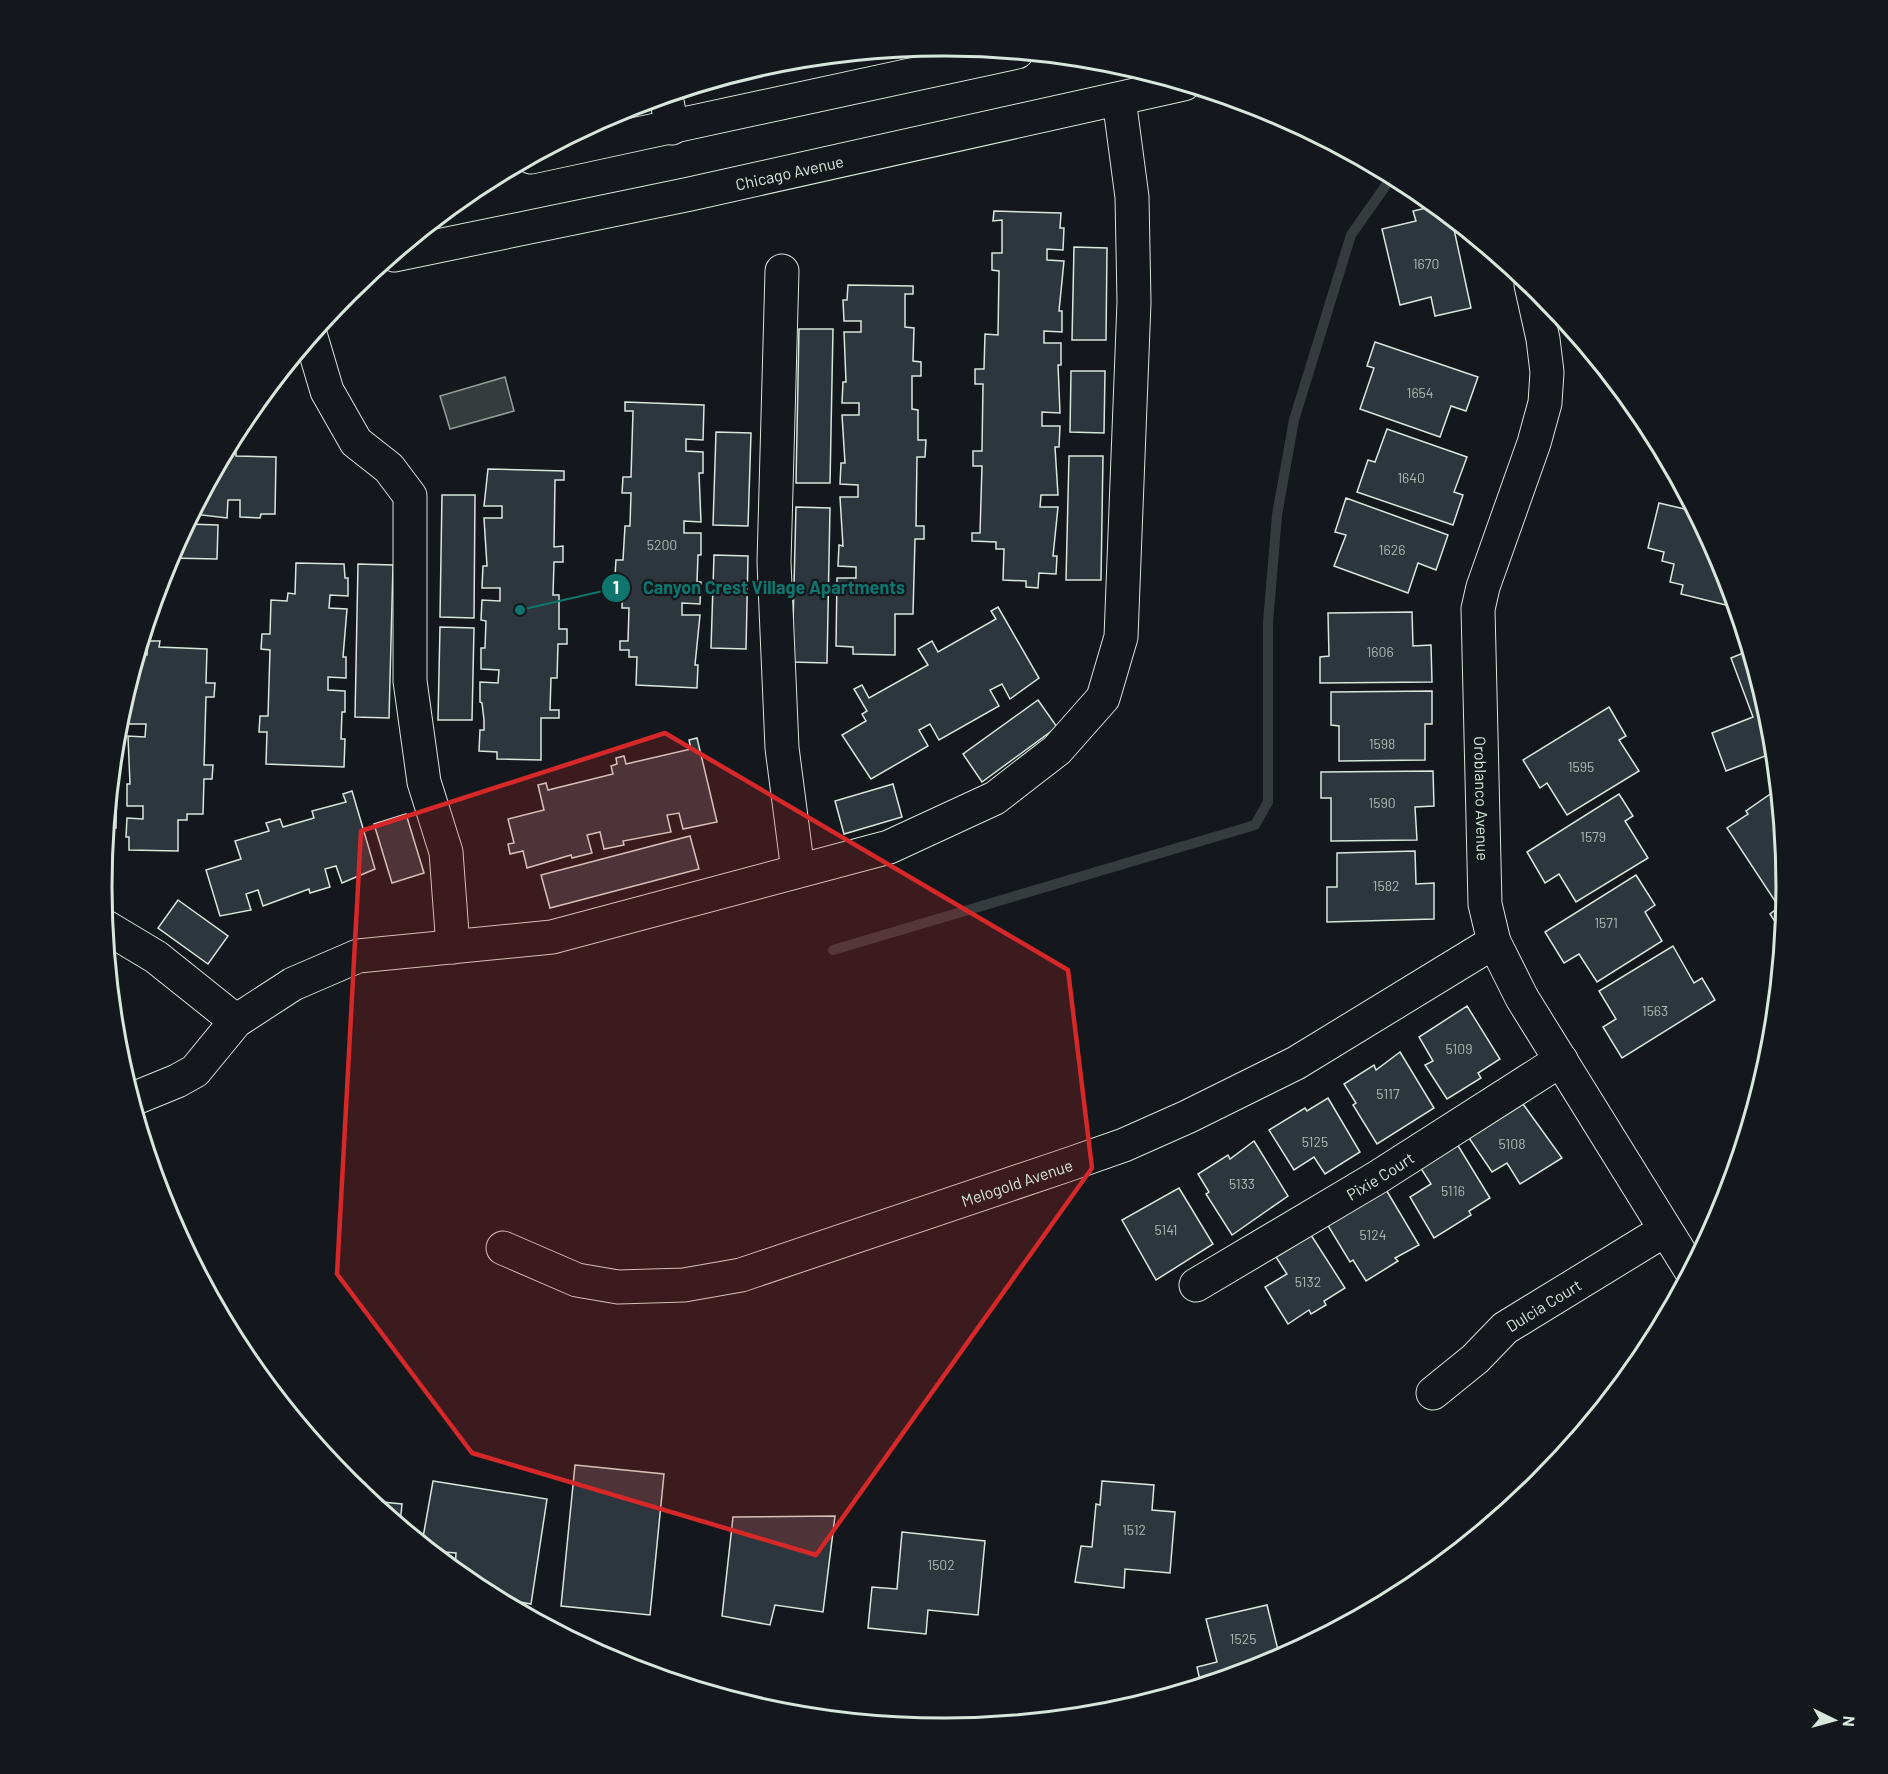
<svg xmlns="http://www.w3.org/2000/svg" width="1888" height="1774" viewBox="0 0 1888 1774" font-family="Barlow,sans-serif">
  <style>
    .water { fill: #363b3e; stroke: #939e99; stroke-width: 1.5 }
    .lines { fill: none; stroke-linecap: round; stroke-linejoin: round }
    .stream { stroke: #363b3e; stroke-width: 10 }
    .building { fill: #2c363c; stroke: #d8e6dc; stroke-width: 1.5 }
    .minor-casing { stroke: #d8e6dc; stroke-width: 35 }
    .major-casing { stroke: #d8e6dc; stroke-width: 35 }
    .minor { stroke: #14181c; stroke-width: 33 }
    .major { stroke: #14181c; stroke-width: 33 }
    .marked { fill: #d62828; fill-opacity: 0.2; stroke: #d62828; stroke-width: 4.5; stroke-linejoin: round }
    .labels { text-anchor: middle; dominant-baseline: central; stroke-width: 4.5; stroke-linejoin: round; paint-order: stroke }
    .number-label { font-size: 14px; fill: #adbab4 }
    .street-label { font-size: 16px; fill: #d8e6dc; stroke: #14181c }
    .rim { fill: none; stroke: #d8e6dc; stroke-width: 3 }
    .leader { fill: none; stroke: #0f766e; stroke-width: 2 }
    .callout-dot { fill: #0f766e; stroke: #14181c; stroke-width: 2 }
    .mark-label { font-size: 18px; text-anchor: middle; font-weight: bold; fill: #fff }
    .callout-label { font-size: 18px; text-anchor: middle; font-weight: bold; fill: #0f766e; stroke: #14181c; stroke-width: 4.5; stroke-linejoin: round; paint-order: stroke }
  </style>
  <rect width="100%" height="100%" fill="#14181c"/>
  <path class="water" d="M 505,377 L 514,411 L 450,429 L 440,396 Z"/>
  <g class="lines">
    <path class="stream" d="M 833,950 L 1255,825 L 1268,802 L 1268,622 L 1277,515 L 1294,420 L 1351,235 L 1389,181"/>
  </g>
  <g class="building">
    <path d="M 1435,206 L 1452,220 L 1471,308 L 1435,316 L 1431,297 L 1400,305 L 1382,229 L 1416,221 L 1413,211 Z"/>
    <path d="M 994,211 L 1061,213 L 1060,228 L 1064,228 L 1063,250 L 1047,249 L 1047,260 L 1064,261 L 1059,311 L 1062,311 L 1062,332 L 1044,331 L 1044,343 L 1061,343 L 1061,365 L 1058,365 L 1060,413 L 1042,412 L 1042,426 L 1060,426 L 1059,447 L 1055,447 L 1058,495 L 1041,495 L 1040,507 L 1058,507 L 1053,556 L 1057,556 L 1056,574 L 1039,573 L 1038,588 L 1026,587 L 1026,581 L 1003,580 L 1004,549 L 996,549 L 996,542 L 972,541 L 972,533 L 980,533 L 982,466 L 973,466 L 973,451 L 982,451 L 983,384 L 975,384 L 975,369 L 984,369 L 985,334 L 998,335 L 999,271 L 992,270 L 992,253 L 1002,253 L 1002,220 L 993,221 Z"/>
    <path d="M 1074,247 L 1107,248 L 1106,340 L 1072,340 Z"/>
    <path d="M 848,285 L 913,286 L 913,294 L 905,294 L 905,327 L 914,328 L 913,361 L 921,362 L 921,376 L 912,376 L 912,409 L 918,410 L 918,440 L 926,440 L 925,457 L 917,457 L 916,526 L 924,526 L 924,539 L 915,539 L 913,614 L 895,614 L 895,655 L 853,654 L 853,647 L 836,646 L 837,578 L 856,578 L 856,567 L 838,566 L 839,545 L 843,546 L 840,497 L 858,497 L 858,485 L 840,484 L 841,463 L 845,463 L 842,415 L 859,415 L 859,403 L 842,403 L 843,382 L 846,382 L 844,332 L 861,332 L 861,321 L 844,321 L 843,300 L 847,300 Z"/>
    <path d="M 799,329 L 833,329 L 830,483 L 796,483 Z"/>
    <path d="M 1375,342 L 1478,377 L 1466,411 L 1451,406 L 1440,437 L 1360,409 L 1374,368 L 1367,366 Z"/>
    <path d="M 1071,371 L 1105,371 L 1104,433 L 1070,432 Z"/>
    <path d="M 625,402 L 704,405 L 703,440 L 686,439 L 686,451 L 703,452 L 703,473 L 699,473 L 701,522 L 684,521 L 684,533 L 701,533 L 701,555 L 698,555 L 697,582 L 701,582 L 700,604 L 682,603 L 682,615 L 700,615 L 695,665 L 698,665 L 697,688 L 636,685 L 637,657 L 629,657 L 629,650 L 620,650 L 620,641 L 628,641 L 629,608 L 622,608 L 623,575 L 615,575 L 616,560 L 623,560 L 625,526 L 630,526 L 631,493 L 622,493 L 623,477 L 631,477 L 633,411 L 625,411 Z"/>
    <path d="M 1387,429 L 1467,457 L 1454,492 L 1463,495 L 1453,525 L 1357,492 L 1368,460 L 1375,462 Z"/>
    <path d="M 716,432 L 751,433 L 748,526 L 713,525 Z"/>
    <path d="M 229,447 L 236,447 L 236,456 L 276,457 L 275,514 L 261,514 L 260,518 L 240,517 L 240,500 L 228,500 L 227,518 L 193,514 Z"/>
    <path d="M 1069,456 L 1103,456 L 1101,580 L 1066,580 Z"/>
    <path d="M 488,469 L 564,471 L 564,480 L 555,480 L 554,547 L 563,546 L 563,562 L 554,562 L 553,595 L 559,595 L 559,629 L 567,629 L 567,644 L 558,644 L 557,678 L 551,678 L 550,710 L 559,710 L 559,718 L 541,718 L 541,760 L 497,759 L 497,752 L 479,751 L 480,730 L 484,730 L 484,720 L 482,703 L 480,702 L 480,682 L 498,683 L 499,670 L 481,669 L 481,648 L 485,648 L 486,621 L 481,620 L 482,600 L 500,601 L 500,588 L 482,588 L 483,566 L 487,566 L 484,518 L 502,518 L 502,506 L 484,506 Z"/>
    <path d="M 442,495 L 475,495 L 474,618 L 440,617 Z"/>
    <path d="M 1346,498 L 1448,535 L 1436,570 L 1418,563 L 1408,593 L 1334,566 L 1346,535 L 1335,532 Z"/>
    <path d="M 1659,503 L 1693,511 L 1722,565 L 1732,599 L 1730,606 L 1681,594 L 1683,585 L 1670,582 L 1674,564 L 1662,561 L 1664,552 L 1648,548 Z"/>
    <path d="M 796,507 L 830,508 L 827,663 L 792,662 Z"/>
    <path d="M 188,524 L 218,525 L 217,559 L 170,558 Z"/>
    <path d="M 714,555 L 748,556 L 746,649 L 711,648 Z"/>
    <path d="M 296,563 L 344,564 L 345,578 L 348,578 L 348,596 L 330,595 L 329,608 L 347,609 L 343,657 L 346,657 L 346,678 L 328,677 L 328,690 L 345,691 L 345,712 L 342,712 L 341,739 L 345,739 L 344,767 L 266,764 L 267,732 L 259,732 L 260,716 L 268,716 L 270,650 L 261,649 L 262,634 L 270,634 L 271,600 L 287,601 L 288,593 L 295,594 Z"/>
    <path d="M 358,564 L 393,565 L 389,718 L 355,717 Z"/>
    <path d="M 998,607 L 1039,678 L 1010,699 L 1002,684 L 990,690 L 999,706 L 939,740 L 930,724 L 919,730 L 928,746 L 871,779 L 842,735 L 866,721 L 862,714 L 867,711 L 854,689 L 862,685 L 869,698 L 928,665 L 918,649 L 932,641 L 938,652 L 996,619 L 991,611 Z"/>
    <path d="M 1412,612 L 1413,646 L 1431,645 L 1432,682 L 1320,683 L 1320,657 L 1329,656 L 1328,613 Z"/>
    <path d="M 440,627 L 474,628 L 472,720 L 438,720 Z"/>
    <path d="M 148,641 L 160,641 L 159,647 L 207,649 L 206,683 L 215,683 L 214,697 L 206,697 L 204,765 L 213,765 L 212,779 L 204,779 L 203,814 L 187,814 L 187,820 L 178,820 L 178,851 L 129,850 L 129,837 L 126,837 L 127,818 L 143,819 L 143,806 L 127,806 L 127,784 L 130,784 L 128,736 L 145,737 L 146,724 L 128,724 L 133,675 L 139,654 L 147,655 Z"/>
    <path d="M 1748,651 L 1770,723 L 1773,753 L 1726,771 L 1712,733 L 1753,717 L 1731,658 Z"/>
    <path d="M 1432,691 L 1432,724 L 1425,724 L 1425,760 L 1339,761 L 1339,726 L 1331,725 L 1331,692 Z"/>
    <path d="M 1038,700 L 1057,727 L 982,782 L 963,754 Z"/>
    <path d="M 1609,707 L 1626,736 L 1619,740 L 1639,771 L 1567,815 L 1547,783 L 1540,788 L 1523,760 Z"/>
    <path d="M 118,727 L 116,828 L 108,828 Z"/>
    <path d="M 697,738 L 717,822 L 683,829 L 679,813 L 667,815 L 671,832 L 623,841 L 624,845 L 604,849 L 600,832 L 587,835 L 592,853 L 572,858 L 571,855 L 527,868 L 523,851 L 510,854 L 508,844 L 514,843 L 508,819 L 544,810 L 538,785 L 546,783 L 548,790 L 613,774 L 611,766 L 617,764 L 616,758 L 624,756 L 626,764 L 691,749 L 689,740 Z"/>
    <path d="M 1433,771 L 1434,806 L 1415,807 L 1417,840 L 1331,841 L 1331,798 L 1321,798 L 1321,772 Z"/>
    <path d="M 893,784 L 902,817 L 844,834 L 835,801 Z"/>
    <path d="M 1776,790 L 1786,887 L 1781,931 L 1770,914 L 1779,907 L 1727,828 L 1748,814 L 1746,811 Z"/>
    <path d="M 352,791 L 375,869 L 342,883 L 336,866 L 325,869 L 330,887 L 310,893 L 309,889 L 263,906 L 258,890 L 246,894 L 251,910 L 220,916 L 206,870 L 241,859 L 235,841 L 269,831 L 266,823 L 280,819 L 283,827 L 314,818 L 312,811 L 346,802 L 343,794 Z"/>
    <path d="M 1619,794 L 1633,816 L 1625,821 L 1648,858 L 1576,902 L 1559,874 L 1545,883 L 1527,852 Z"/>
    <path d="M 406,814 L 424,873 L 392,883 L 374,824 Z"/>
    <path d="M 690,836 L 699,869 L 550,908 L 541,875 Z"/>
    <path d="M 1415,851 L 1416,884 L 1434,883 L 1434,919 L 1327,922 L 1327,887 L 1337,887 L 1337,853 Z"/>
    <path d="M 1636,875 L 1655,905 L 1645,912 L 1662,941 L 1597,982 L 1579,954 L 1564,963 L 1545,932 Z"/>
    <path d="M 178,900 L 228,936 L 208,964 L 158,928 Z"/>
    <path d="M 1673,946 L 1694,983 L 1702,978 L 1715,1000 L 1622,1058 L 1603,1027 L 1616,1019 L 1599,991 Z"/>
    <path d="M 1467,1006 L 1500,1059 L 1478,1073 L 1481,1078 L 1447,1099 L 1425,1065 L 1433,1061 L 1419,1037 Z"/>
    <path d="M 1400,1052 L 1434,1108 L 1377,1144 L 1353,1105 L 1356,1103 L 1344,1084 L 1374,1065 L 1376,1070 Z"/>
    <path d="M 1328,1098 L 1360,1152 L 1325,1174 L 1314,1157 L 1294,1170 L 1269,1130 L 1305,1108 L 1307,1111 Z"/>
    <path d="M 1523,1104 L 1562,1158 L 1520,1184 L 1507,1163 L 1492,1172 L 1469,1138 Z"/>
    <path d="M 1254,1141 L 1288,1196 L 1232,1235 L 1206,1194 L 1209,1192 L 1198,1174 L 1228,1155 L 1230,1159 Z"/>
    <path d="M 1457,1144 L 1490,1198 L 1469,1211 L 1471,1215 L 1434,1238 L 1410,1197 L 1431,1184 L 1420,1167 Z"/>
    <path d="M 1179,1188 L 1213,1244 L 1156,1280 L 1122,1220 Z"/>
    <path d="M 1385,1188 L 1419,1245 L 1395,1258 L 1398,1261 L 1366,1281 L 1353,1260 L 1350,1262 L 1327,1224 Z"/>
    <path d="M 1311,1235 L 1345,1288 L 1324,1301 L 1326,1305 L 1311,1314 L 1309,1310 L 1288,1324 L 1265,1287 L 1287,1274 L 1276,1257 Z"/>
    <path d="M 575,1465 L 664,1474 L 650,1615 L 561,1606 Z"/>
    <path d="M 433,1481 L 547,1499 L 531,1604 L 498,1598 L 476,1587 L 455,1570 L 456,1553 L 432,1551 L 422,1543 Z"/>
    <path d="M 1102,1481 L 1154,1485 L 1152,1510 L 1175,1512 L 1170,1573 L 1125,1569 L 1124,1588 L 1075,1582 L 1081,1546 L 1092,1547 L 1096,1504 L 1100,1505 Z"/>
    <path d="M 372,1501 L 402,1504 L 400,1524 Z"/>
    <path d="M 835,1516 L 823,1612 L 775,1605 L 770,1625 L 722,1616 L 733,1517 Z"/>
    <path d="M 902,1532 L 985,1541 L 978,1615 L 928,1610 L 926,1634 L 868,1628 L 872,1587 L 897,1589 Z"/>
    <path d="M 1267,1605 L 1280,1658 L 1266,1665 L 1201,1685 L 1197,1667 L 1217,1662 L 1206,1619 Z"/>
  </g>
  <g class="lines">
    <g class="minor-casing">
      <g id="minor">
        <path d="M 666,96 L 672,128"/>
        <path d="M 782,271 L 774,562 L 782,748 L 798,871"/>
        <path id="s1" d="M 1531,285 L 1543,339 L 1547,372 L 1545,403 L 1534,443 L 1483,587 L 1478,609 L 1485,904 L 1494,942 L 1522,998 L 1690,1269"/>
        <path d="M 311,337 L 327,391 L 356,442 L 389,468 L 410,496 L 410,681 L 424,782 L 446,852 L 453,947"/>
        <path d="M 106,927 L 156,957 L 236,1021"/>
        <path d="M 133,1099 L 177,1081 L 195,1071 L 236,1021 L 293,984 L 358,956 L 552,937 L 889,847 L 995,798 L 1057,750 L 1103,698 L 1121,637 L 1134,302 L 1132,197 L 1119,99"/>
        <path id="s2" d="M 503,1248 L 577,1280 L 618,1287 L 684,1285 L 741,1275 L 1067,1165 L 1124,1145 L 1187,1117 L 1296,1063 L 1494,942"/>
        <path id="s3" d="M 1196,1285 L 1378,1177 L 1561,1060"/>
        <path id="s4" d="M 1433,1393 L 1475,1359 L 1505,1328 L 1665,1230"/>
      </g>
    </g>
    <g class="major-casing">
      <g id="major">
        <path d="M 531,157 L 1017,52"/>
        <path id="s5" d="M 394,255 L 690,194 L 1184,84"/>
      </g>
    </g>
    <use href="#minor" class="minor"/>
    <use href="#major" class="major"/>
  </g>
  <path class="marked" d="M 665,733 L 1068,970 L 1092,1168 L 816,1555 L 472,1453 L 337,1274 L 361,831 Z"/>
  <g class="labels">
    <g class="number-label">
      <text x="1426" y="263">1670</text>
      <text x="1420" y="392">1654</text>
      <text x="1411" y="477">1640</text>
      <text x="662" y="544">5200</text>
      <text x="1392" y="549">1626</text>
      <text x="1380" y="651">1606</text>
      <text x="1382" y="743">1598</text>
      <text x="1581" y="766">1595</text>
      <text x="1382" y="802">1590</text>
      <text x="1593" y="836">1579</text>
      <text x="1386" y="885">1582</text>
      <text x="1606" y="922">1571</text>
      <text x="1655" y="1010">1563</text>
      <text x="1459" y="1048">5109</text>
      <text x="1388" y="1093">5117</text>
      <text x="1315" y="1141">5125</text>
      <text x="1512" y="1143">5108</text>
      <text x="1242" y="1183">5133</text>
      <text x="1453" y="1190">5116</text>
      <text x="1166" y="1229">5141</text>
      <text x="1373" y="1234">5124</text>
      <text x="1308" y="1281">5132</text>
      <text x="1134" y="1529">1512</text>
      <text x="941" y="1564">1502</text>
      <text x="1243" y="1638">1525</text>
    </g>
    <g class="street-label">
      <text stroke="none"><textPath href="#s5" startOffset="404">Chicago Avenue</textPath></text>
      <text stroke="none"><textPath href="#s1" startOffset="526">Oroblanco Avenue</textPath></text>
      <text stroke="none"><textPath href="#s3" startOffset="214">Pixie Court</textPath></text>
      <text stroke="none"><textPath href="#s2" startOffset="537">Melogold Avenue</textPath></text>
      <text stroke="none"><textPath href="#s4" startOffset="142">Dulcia Court</textPath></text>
    </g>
  </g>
  <path d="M0 0H1888V1774H0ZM943 56H945A831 831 0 0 1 1776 887V887A831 831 0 0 1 945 1718H943A831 831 0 0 1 112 887V887A831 831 0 0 1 943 56Z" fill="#14181c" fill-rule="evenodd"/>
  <path class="rim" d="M943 56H945A831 831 0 0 1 1776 887V887A831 831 0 0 1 945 1718H943A831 831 0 0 1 112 887V887A831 831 0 0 1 943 56Z"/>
  <path class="leader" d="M520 610L616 588"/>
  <g class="callout-dot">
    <circle cx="520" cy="610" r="6"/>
    <circle cx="616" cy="588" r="15"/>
  </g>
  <g class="mark-label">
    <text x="616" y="594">1</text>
  </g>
  <g class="callout-label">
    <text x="774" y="594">Canyon Crest Village Apartments</text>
  </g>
  <g transform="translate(1834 1720) rotate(95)" stroke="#14181c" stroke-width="4.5" paint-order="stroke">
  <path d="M0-4.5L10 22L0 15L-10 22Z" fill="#d8e6dc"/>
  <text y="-9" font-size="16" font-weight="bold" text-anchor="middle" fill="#d8e6dc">N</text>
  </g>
</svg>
